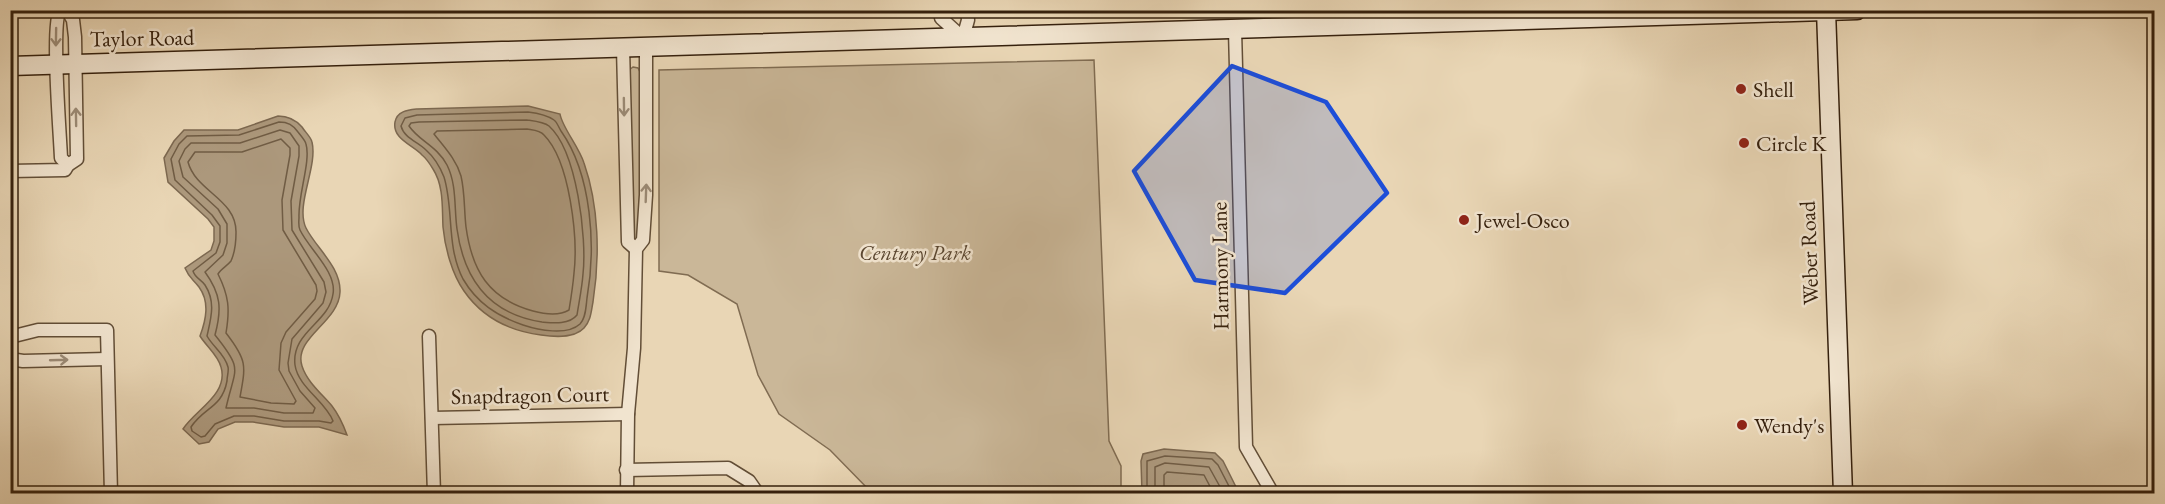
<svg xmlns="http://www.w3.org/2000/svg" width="2165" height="504" viewBox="0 0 2165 504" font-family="'EB Garamond',serif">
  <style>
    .green { fill: #cab798; stroke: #806c52; stroke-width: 1.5 }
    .water { fill: #ac987c; stroke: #7c6850; stroke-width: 1.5 }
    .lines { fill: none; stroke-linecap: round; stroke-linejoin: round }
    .shore { stroke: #705c44; stroke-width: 1.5 }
    .street-casing { stroke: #624e37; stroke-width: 15 }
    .secondary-casing { stroke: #35200d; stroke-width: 21 }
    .street { stroke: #f1e4cf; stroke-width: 12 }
    .secondary { stroke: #f1e4cf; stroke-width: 18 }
    .oneway { stroke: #9c8c78 }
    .marked { fill: #1d4ed8; fill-opacity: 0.2; stroke: #1d4ed8; stroke-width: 4.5; stroke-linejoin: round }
    .poi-dot { fill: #8f2418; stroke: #f1e4cf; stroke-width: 2 }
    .labels { text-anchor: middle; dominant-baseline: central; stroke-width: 5; stroke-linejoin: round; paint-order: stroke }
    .street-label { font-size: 22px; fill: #35200d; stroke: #f1e4cf }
    .poi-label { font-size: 22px; fill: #35200d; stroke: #f1e4cf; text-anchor: start }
    .park-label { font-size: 22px; font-style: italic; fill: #5a4630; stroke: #f1e4cf }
  </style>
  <rect width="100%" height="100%" fill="#e9d6b5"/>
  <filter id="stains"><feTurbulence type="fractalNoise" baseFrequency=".00333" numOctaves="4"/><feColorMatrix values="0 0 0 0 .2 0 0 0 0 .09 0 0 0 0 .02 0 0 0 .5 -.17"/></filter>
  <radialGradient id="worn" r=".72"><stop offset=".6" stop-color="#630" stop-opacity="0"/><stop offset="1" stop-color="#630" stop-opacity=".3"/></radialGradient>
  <g class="green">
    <path d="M 1094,60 L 1109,441 L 1121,466 L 1121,493 L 872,493 L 830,450 L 779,414 L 758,375 L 737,304 L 688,275 L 659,271 L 659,70 Z"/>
    <path d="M 633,67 L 638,68 L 640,72 L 641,160 L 638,242 L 634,242 L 629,70 Z"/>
  </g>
  <g class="water">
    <path d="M 528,106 L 560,114 C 562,127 579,147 584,163 C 599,206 600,257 593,302 C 591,312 591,320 584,328 C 575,338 554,337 541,335 C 510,331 482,317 464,291 C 452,274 445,248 443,227 C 442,208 444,186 433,169 C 430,164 427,159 422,155 C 413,145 392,139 395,122 C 397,111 408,110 417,109 Z"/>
    <path d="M 278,116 C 288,116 295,119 302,127 C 305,132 311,137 312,142 C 318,167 295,205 306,228 C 316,248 341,267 340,292 C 339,322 293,338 302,366 C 307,382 322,394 332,406 C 339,415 343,424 347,435 L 319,427 L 284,427 L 253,422 L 235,422 L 218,429 L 209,442 L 199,444 L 183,429 C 195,410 229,394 221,367 C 218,355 206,346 200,336 C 206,320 210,302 199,287 C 193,279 189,278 185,268 L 211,250 L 214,241 L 214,227 L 208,219 L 168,182 L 164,158 L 174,141 L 184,130 L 238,130 Z"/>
    <path d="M 1164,449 L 1215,453 L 1223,461 L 1239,493 L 1142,493 L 1141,461 L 1143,454 Z"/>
  </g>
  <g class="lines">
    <g class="shore">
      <path d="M 528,112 C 536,113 547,115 554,120 C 557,122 559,128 561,131 C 592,175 596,247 587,298 C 586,306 586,318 580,324 C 567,336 538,330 523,325 C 497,316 477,303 463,279 C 446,246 454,209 444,177 C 440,167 434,157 426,150 C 418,142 404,138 401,126 L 405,118 L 417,115 Z"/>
      <path d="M 527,120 C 534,121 544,122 549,126 C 577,151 587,238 583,274 C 582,288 579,302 577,315 C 569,325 553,323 542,322 C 489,314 464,280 457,229 C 454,208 457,185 447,165 C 437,146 419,141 409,126 L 411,123 L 419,122 Z"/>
      <path d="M 279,122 C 288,122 293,125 298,132 C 301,136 305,140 306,144 C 311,161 298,195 299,217 C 299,221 298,226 300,230 C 309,249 337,272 333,294 C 329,323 291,332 295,365 C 298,387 326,402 333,421 L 331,423 L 319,421 L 284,421 L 254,416 L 234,416 L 215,424 L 205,436 L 201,437 L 192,431 L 191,427 C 204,407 222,408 227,381 C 227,376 229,371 228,367 C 225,354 213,347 207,336 C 211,318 216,302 205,285 C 201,279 195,278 193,271 L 216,253 L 220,242 L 220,226 L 212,215 L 175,180 L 171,159 L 179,144 L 187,136 L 239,135 Z"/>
      <path d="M 527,129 C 533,130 540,130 544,135 C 570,161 578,238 574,273 C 573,285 571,298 569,310 C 559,316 544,314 533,311 C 489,299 472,271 466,227 C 464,210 465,193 461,176 C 456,159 444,147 434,134 L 437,131 Z"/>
      <path d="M 280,130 L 290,133 L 299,146 L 299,156 L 291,201 L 292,230 L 324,282 L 326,292 L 323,303 L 292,339 L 288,363 L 289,371 L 300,391 L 315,408 L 313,413 L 284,413 L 254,408 L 226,408 C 235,367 244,371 215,335 C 222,309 221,294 205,272 L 223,255 L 227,243 L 227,224 L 218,209 L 183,177 L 179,161 L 185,149 L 191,143 L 240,143 Z"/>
      <path d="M 281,139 L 290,148 L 290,155 L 282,200 L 283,230 L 316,285 L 317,291 L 315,299 L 286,332 L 281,343 L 279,370 L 296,401 L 294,404 L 271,403 L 240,397 C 246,365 247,360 226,333 C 230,309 229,296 218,274 C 221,269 227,266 231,261 C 235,252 236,243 236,233 C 237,199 196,192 188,162 L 195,152 L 242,152 Z"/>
      <path d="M 1147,494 L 1147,461 L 1165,456 L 1212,459 L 1218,465 L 1233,494"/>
      <path d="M 1155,494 L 1155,467 L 1165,463 L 1209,467 L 1224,494"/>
      <path d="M 1164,494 L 1164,475 L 1167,472 L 1204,475 L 1214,494"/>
    </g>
    <g class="street-casing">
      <g id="street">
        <path d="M 60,10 C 51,25 60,133 61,158 L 68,165"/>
        <path d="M 941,10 L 941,18 L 963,38 L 968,20 L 967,10"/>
        <path d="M 1235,30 L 1246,447 L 1273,494"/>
        <path d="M 623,48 L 628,242 L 636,249"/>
        <path d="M 10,171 L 65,170 L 68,165 L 77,159 L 75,37 L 73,20 L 67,10"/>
        <path d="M 429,336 L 434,494"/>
        <path d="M 10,337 L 38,330 L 107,330 L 111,494"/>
        <path d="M 10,359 L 23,361 L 107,359"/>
        <path d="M 432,418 L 628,414"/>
        <path d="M 626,470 L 728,468 L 749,481 L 758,494"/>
        <path d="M 627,494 L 628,414 L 634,348 L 636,249 L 643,240 L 646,195 L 646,47"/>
      </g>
    </g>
    <g class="secondary-casing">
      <g id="secondary">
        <path d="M 1826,10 L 1843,494"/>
        <path d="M 10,66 L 1857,10"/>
      </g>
    </g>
    <use href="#street" class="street"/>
    <use href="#secondary" class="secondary"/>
  </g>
  <defs><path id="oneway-shaft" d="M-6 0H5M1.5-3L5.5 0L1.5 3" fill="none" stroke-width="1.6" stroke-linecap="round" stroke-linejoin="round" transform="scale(1.5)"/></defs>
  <g class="oneway">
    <use href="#oneway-shaft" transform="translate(56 37) rotate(91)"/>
    <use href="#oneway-shaft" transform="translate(624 107) rotate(89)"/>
    <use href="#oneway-shaft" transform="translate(76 117) rotate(-91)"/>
    <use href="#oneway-shaft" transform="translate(646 193) rotate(-88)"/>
    <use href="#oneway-shaft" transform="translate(59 360) rotate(-2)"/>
  </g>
  <path class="marked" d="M 1232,66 L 1326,102 L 1387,193 L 1285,293 L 1195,280 L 1134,171 Z"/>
  <g class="poi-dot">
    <circle cx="1741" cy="89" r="6"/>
    <circle cx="1744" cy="143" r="6"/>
    <circle cx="1464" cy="220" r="6"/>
    <circle cx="1742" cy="425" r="6"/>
  </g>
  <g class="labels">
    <g class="street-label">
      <text transform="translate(142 38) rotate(-1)">Taylor Road</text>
      <text transform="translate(1809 253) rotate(-92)">Weber Road</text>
      <text transform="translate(1220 266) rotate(-91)">Harmony Lane</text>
      <text transform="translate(530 395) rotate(-1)">Snapdragon Court</text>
    </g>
    <g class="poi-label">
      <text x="1753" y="89">Shell</text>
      <text x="1756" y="143">Circle K</text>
      <text x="1476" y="220">Jewel-Osco</text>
      <text x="1754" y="425">Wendy's</text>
    </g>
    <g class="park-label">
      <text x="915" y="252">Century Park</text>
    </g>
  </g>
  <rect width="2165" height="504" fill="none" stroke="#e9d6b5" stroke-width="36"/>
  <rect x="12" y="12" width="2141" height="480" fill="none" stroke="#35200d" stroke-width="3"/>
  <rect x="18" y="18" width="2129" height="468" fill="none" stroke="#35200d" stroke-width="1.5"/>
  <rect width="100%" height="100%" filter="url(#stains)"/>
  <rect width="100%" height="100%" fill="url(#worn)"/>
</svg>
